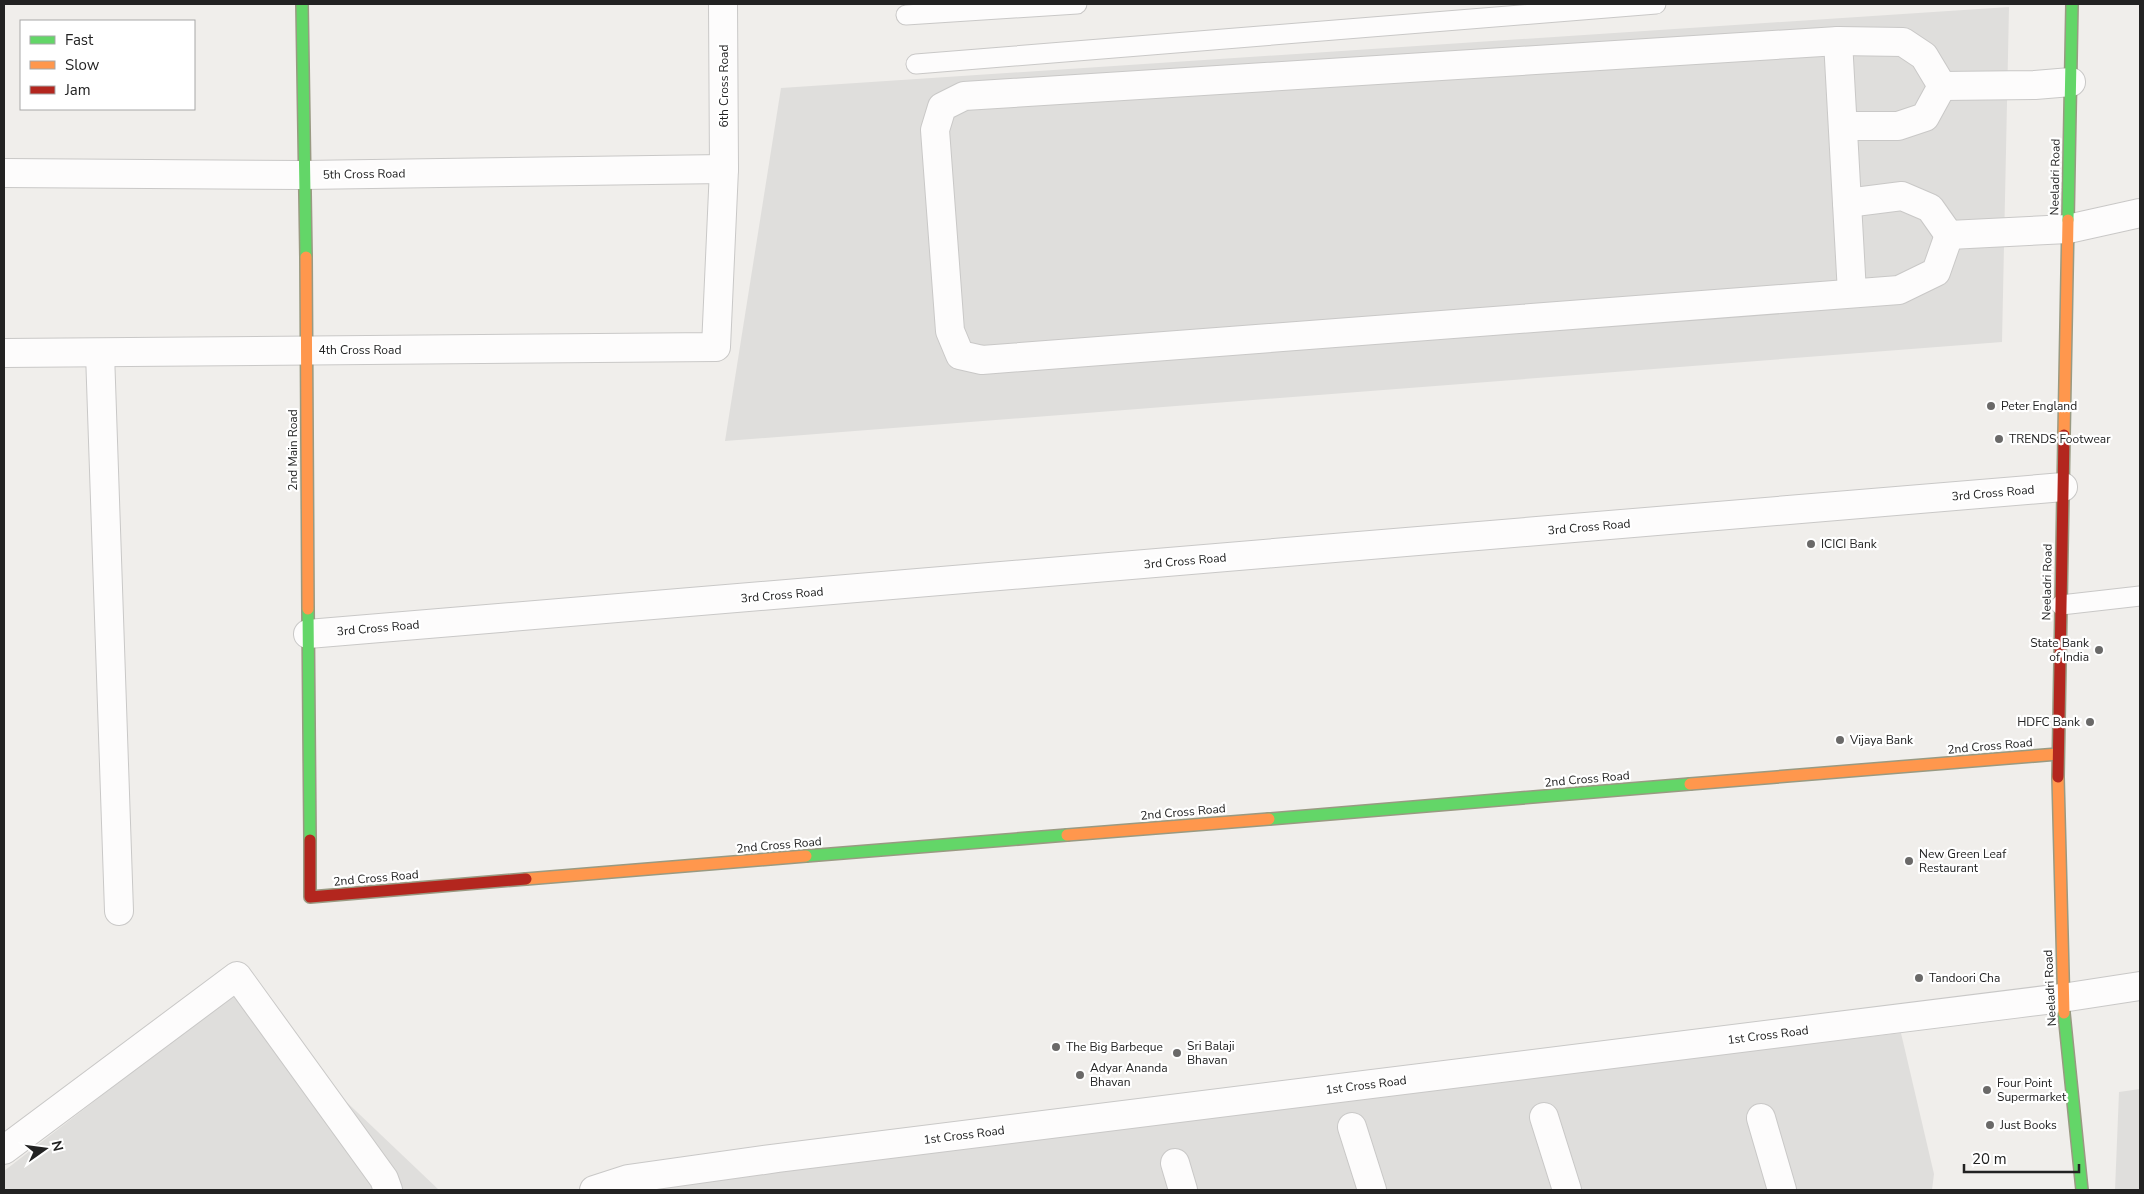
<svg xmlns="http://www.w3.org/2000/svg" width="2144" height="1194" viewBox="0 0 2144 1194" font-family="'Nunito Sans',sans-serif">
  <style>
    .residential { fill: #dfdedc }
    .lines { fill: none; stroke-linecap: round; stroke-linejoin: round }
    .lane-casing { stroke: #c9c8c7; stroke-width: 21 }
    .street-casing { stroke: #c9c8c7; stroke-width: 30 }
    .fast-casing { stroke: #999a82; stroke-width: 14 }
    .slow-casing { stroke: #999a82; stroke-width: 14 }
    .jam-casing { stroke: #999a82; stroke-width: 14 }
    .lane { stroke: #fdfcfc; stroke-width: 19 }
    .street { stroke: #fdfcfc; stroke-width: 28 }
    .fast { stroke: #63d668; stroke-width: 11 }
    .slow { stroke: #ff974d; stroke-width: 11 }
    .jam { stroke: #b3261e; stroke-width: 11 }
    .poi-dot { fill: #6a6968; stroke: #fff; stroke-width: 2 }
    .labels { text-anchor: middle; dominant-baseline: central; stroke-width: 4.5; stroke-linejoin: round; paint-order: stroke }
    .street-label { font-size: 12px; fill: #222; stroke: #fff }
    .poi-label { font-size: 12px; fill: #222; stroke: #fff; text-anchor: start }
  </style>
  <rect width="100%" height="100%" fill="#f0eeeb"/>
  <g class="residential">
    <path d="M 2009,7 L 2002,342 L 725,441 L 781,88 Z"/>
    <path d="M 233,994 L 439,1190 L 4,1190 L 4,1171 Z"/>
    <path d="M 1901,1033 L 1934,1174 L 1932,1190 L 582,1190 Z"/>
    <path d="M 2140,1089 L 2140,1190 L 2115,1190 L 2119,1092 Z"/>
  </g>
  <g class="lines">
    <g class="lane-casing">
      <g id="lane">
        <path d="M 906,15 L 1077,4"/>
        <path d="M 916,64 L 1656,4"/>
        <path d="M 2061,605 L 2140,596"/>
      </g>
    </g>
    <g class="street-casing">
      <g id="street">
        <path d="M 1838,41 L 1852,293"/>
        <path d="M 1942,86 L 1924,56 L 1903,42 L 1838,41 L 964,96 L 942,107 L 935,130 L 950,331 L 960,355 L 982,360 L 1899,290 L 1936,272 L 1949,235"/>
        <path d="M 1942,86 L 2035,85 L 2071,82"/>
        <path d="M 1843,126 L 1898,126 L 1925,117 L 1942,86"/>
        <path d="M 4,173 L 303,175 L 724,169"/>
        <path d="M 1847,203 L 1902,196 L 1930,208 L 1949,235"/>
        <path d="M 1949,235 L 2068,229 L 2140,213"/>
        <path d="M 4,353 L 716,347 L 724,169 L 723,4"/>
        <path d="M 100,353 L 119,911"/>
        <path d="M 308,634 L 2063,487"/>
        <path d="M 1544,1117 L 1567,1190"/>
        <path d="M 1761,1118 L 1782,1190"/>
        <path d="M 1352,1127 L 1372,1190"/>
        <path d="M 4,1150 L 237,976 L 384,1179 L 388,1190"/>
        <path d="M 1175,1163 L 1183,1190"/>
        <path d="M 594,1190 L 628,1179 L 778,1158 L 2062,998 L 2140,986"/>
      </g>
    </g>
    <g class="fast-casing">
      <g id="fast">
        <path d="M 302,4 L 306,257"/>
        <path d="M 2068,220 L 2072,4"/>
        <path d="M 308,609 L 310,840"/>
        <path d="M 1269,819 L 1690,784"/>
        <path d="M 806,856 L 1067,835"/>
        <path d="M 2064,1013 L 2082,1190"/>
      </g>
    </g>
    <g class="slow-casing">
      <g id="slow">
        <path d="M 306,257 L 308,609"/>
        <path d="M 2064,435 L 2068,220"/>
        <path d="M 2058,777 L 2064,1013"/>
        <path d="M 1690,784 L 2058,754"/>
        <path d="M 1067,835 L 1269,819"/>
        <path d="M 526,879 L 806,856"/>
      </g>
    </g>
    <g class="jam-casing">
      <g id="jam">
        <path d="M 2058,777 L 2064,435"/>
        <path d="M 310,840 L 310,897 L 526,879"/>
      </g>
    </g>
    <use href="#lane" class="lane"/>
    <use href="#street" class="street"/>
    <use href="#fast" class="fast"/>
    <use href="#slow" class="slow"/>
    <use href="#jam" class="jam"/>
  </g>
  <g class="poi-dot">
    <circle cx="1991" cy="406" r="5"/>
    <circle cx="1999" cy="439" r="5"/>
    <circle cx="1811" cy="544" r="5"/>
    <circle cx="2099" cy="650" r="5"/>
    <circle cx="2090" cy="722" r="5"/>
    <circle cx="1840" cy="740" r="5"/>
    <circle cx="1909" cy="861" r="5"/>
    <circle cx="1919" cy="978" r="5"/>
    <circle cx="1056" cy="1047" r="5"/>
    <circle cx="1177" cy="1053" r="5"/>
    <circle cx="1080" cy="1075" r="5"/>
    <circle cx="1987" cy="1090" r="5"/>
    <circle cx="1990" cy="1125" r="5"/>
  </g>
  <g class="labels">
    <g class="street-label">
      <text transform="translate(724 86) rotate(-90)">6th Cross Road</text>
      <text transform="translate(364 174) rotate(-1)">5th Cross Road</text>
      <text transform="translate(2055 177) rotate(-89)">Neeladri Road</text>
      <text x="360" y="350">4th Cross Road</text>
      <text transform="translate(293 450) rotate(-90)">2nd Main Road</text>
      <text transform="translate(1993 493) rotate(-5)">3rd Cross Road</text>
      <text transform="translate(1589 527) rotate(-5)">3rd Cross Road</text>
      <text transform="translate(1185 561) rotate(-5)">3rd Cross Road</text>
      <text transform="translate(2047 582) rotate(-89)">Neeladri Road</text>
      <text transform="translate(782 595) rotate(-5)">3rd Cross Road</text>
      <text transform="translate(378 628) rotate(-5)">3rd Cross Road</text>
      <text transform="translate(1990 746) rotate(-5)">2nd Cross Road</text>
      <text transform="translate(1587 779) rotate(-5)">2nd Cross Road</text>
      <text transform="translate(1183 812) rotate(-5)">2nd Cross Road</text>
      <text transform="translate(779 845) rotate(-5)">2nd Cross Road</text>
      <text transform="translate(376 878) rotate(-5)">2nd Cross Road</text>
      <text transform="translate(2050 988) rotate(-93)">Neeladri Road</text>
      <text transform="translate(1768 1035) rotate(-7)">1st Cross Road</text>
      <text transform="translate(1366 1085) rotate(-7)">1st Cross Road</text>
      <text transform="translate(964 1135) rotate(-7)">1st Cross Road</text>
    </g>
    <g class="poi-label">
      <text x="2001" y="406">Peter England</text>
      <text x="2009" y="439">TRENDS Footwear</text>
      <text x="1821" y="544">ICICI Bank</text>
      <text x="2089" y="643" text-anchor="end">State Bank<tspan x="2089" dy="14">of India</tspan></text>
      <text x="2080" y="722" text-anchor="end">HDFC Bank</text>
      <text x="1850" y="740">Vijaya Bank</text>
      <text x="1919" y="854">New Green Leaf<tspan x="1919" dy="14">Restaurant</tspan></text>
      <text x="1929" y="978">Tandoori Cha</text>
      <text x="1187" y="1046">Sri Balaji<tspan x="1187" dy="14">Bhavan</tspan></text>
      <text x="1066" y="1047">The Big Barbeque</text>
      <text x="1090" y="1068">Adyar Ananda<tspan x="1090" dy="14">Bhavan</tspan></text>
      <text x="1997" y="1083">Four Point<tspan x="1997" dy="14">Supermarket</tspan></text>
      <text x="2000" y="1125">Just Books</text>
    </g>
  </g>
  <rect width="2144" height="1194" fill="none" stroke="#222222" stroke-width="10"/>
  <rect x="20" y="20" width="175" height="90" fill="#ffffff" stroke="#a7a7a7"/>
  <rect x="30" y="36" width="25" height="8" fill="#63d668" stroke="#a7a7a7"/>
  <text x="65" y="45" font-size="15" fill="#222222">Fast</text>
  <rect x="30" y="61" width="25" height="8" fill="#ff974d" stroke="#a7a7a7"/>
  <text x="65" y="70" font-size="15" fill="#222222">Slow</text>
  <rect x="30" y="86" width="25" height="8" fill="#b3261e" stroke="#a7a7a7"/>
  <text x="65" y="95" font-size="15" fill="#222222">Jam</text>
  <g transform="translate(45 1149) rotate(76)" stroke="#ffffff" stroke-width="4" paint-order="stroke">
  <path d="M0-4L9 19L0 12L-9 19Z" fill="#222222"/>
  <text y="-8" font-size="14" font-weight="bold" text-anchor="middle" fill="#222222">N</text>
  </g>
  <path d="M1964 1164v8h115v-8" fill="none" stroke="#222222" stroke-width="2.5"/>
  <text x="1972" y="1164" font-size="15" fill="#222222" stroke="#ffffff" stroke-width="4" paint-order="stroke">20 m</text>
</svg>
